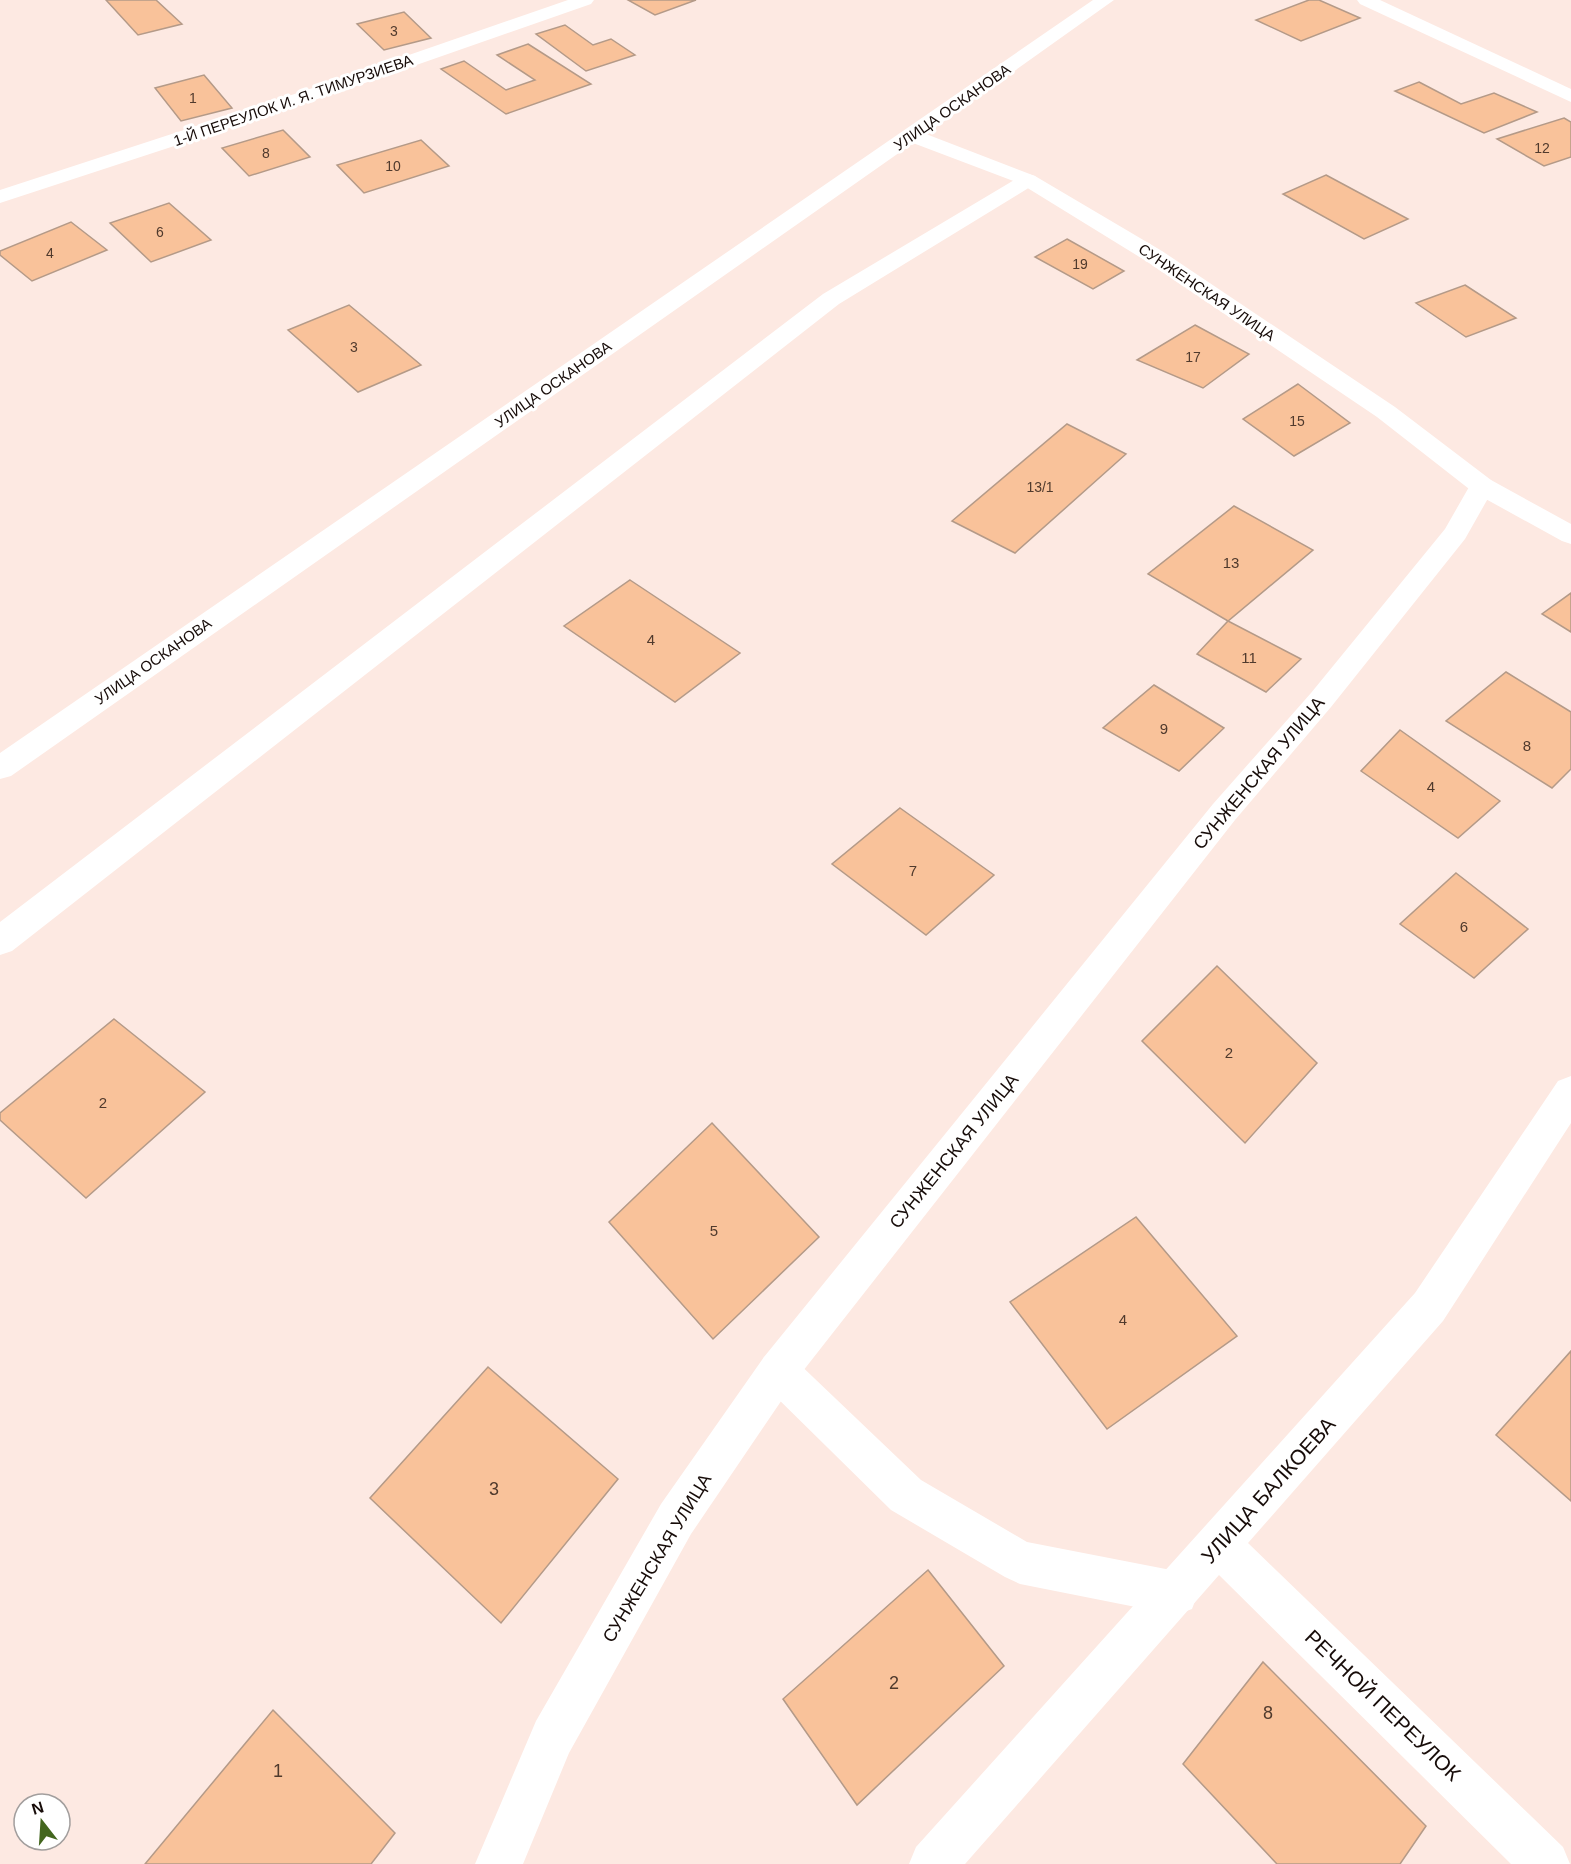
<svg xmlns="http://www.w3.org/2000/svg" width="1571" height="1864" viewBox="0 0 1571 1864" font-family="Helvetica,sans-serif">
  <style>
    .building { fill: #f9c29a; stroke: #b49a88; stroke-width: 1.5 }
    .lines { fill: none; stroke-linecap: round; stroke-linejoin: round }
    .lane { fill: #fff; fill-rule: evenodd }
    .street { fill: #fff; fill-rule: evenodd }
    .secondary { fill: #fff; fill-rule: evenodd }
    .labels { text-anchor: middle; dominant-baseline: central; stroke-width: 6; stroke-linejoin: round; paint-order: stroke }
    .far-number-label { font-size: 14px; fill: #503a2d }
    .far-street-label { font-size: 15px; fill: #170c09; stroke: #fff }
    .number-label { font-size: 15px; fill: #503a2d }
    .street-label { font-size: 18px; fill: #170c09; stroke: #fff }
    .near-number-label { font-size: 18px; fill: #503a2d }
    .near-street-label { font-size: 21px; fill: #170c09; stroke: #fff }
  </style>
  <rect width="100%" height="100%" fill="#fde9e2"/>
  <g class="building">
    <path d="M 106,0 L 156,0 L 182,24 L 138,35 Z"/>
    <path d="M 628,0 L 696,0 L 655,15 Z"/>
    <path d="M 1309,0 L 1319,0 L 1360,18 L 1301,41 L 1256,20 Z"/>
    <path d="M 404,12 L 431,38 L 384,50 L 357,24 Z"/>
    <path d="M 565,25 L 593,45 L 611,39 L 635,55 L 586,71 L 536,34 Z"/>
    <path d="M 528,44 L 591,84 L 506,114 L 441,69 L 464,61 L 506,90 L 535,80 L 497,55 Z"/>
    <path d="M 204,75 L 232,108 L 181,121 L 155,88 Z"/>
    <path d="M 1419,82 L 1461,104 L 1494,93 L 1537,112 L 1484,133 L 1395,91 Z"/>
    <path d="M 1564,118 L 1571,122 L 1571,157 L 1544,166 L 1497,139 Z"/>
    <path d="M 283,130 L 310,157 L 249,176 L 222,148 Z"/>
    <path d="M 421,140 L 449,166 L 364,193 L 337,165 Z"/>
    <path d="M 1326,175 L 1408,219 L 1364,239 L 1283,194 Z"/>
    <path d="M 169,203 L 211,240 L 151,262 L 110,223 Z"/>
    <path d="M 71,222 L 107,250 L 32,281 L 0,255 L 0,251 Z"/>
    <path d="M 1067,239 L 1124,271 L 1093,289 L 1035,257 Z"/>
    <path d="M 1465,285 L 1516,318 L 1466,337 L 1416,303 Z"/>
    <path d="M 349,305 L 421,365 L 358,392 L 288,330 Z"/>
    <path d="M 1195,325 L 1249,354 L 1203,388 L 1137,360 Z"/>
    <path d="M 1298,384 L 1350,423 L 1294,456 L 1243,419 Z"/>
    <path d="M 1067,424 L 1126,454 L 1015,553 L 952,521 Z"/>
    <path d="M 1234,506 L 1313,550 L 1228,621 L 1148,574 Z"/>
    <path d="M 630,580 L 740,653 L 675,702 L 564,626 Z"/>
    <path d="M 1571,593 L 1571,632 L 1542,614 Z"/>
    <path d="M 1228,621 L 1301,659 L 1266,692 L 1197,654 Z"/>
    <path d="M 1506,672 L 1571,712 L 1571,769 L 1552,788 L 1446,721 Z"/>
    <path d="M 1154,685 L 1224,728 L 1179,771 L 1103,728 Z"/>
    <path d="M 1400,730 L 1500,801 L 1458,838 L 1361,771 Z"/>
    <path d="M 900,808 L 994,875 L 926,935 L 832,864 Z"/>
    <path d="M 1456,873 L 1528,929 L 1474,978 L 1400,924 Z"/>
    <path d="M 1217,966 L 1317,1063 L 1245,1143 L 1142,1041 Z"/>
    <path d="M 114,1019 L 205,1092 L 86,1198 L 0,1120 L 0,1113 Z"/>
    <path d="M 712,1123 L 819,1237 L 713,1339 L 609,1222 Z"/>
    <path d="M 1136,1217 L 1237,1336 L 1107,1429 L 1010,1302 Z"/>
    <path d="M 1571,1351 L 1571,1501 L 1496,1435 Z"/>
    <path d="M 488,1367 L 618,1479 L 501,1623 L 370,1498 Z"/>
    <path d="M 928,1570 L 1004,1666 L 857,1805 L 783,1699 Z"/>
    <path d="M 1263,1662 L 1426,1826 L 1400,1864 L 1277,1864 L 1183,1764 Z"/>
    <path d="M 273,1710 L 395,1833 L 371,1864 L 145,1864 Z"/>
  </g>
  <g class="lines">
    <g class="lane">
      <path d="M 1028,174 L 1035,176 L 1038,180 L 1035,184 L 839,304 L 12,951 L 0,955 L 0,922 L 823,294 L 1021,176 Z"/>
      <path d="M 778,1351 L 792,1357 L 921,1480 L 1027,1542 L 1176,1571 L 1192,1577 L 1198,1593 L 1192,1609 L 1176,1615 L 1020,1584 L 1005,1577 L 891,1510 L 764,1385 L 758,1371 L 764,1357 Z"/>
    </g>
    <g class="street">
      <path d="M 568,0 L 594,0 L 591,4 L 342,91 L 0,203 L 0,190 L 328,83 Z"/>
      <path d="M 1357,0 L 1380,0 L 1571,89 L 1571,102 L 1360,4 Z"/>
      <path d="M 1482,478 L 1491,480 L 1495,486 L 1465,539 L 1331,707 L 1235,820 L 792,1385 L 691,1534 L 569,1753 L 523,1864 L 475,1864 L 536,1721 L 661,1504 L 764,1357 L 1213,804 L 1311,693 L 1445,529 L 1473,480 Z"/>
      <path d="M 1571,1076 L 1571,1123 L 1443,1321 L 1248,1543 L 1563,1847 L 1570,1864 L 1511,1864 L 1219,1575 L 965,1864 L 909,1864 L 916,1847 L 1415,1293 L 1558,1081 Z"/>
    </g>
    <path class="secondary" d="M 1093,0 L 1114,0 L 926,134 L 1035,176 L 1162,251 L 1395,407 L 1491,480 L 1571,524 L 1571,544 L 1562,541 L 1473,492 L 1377,417 L 1146,261 L 1021,184 L 913,143 L 11,776 L 0,779 L 0,753 Z"/>
  </g>
  <g class="labels">
    <g class="far-number-label">
      <text x="394" y="31">3</text>
      <text x="193" y="98">1</text>
      <text x="1542" y="148">12</text>
      <text x="266" y="153">8</text>
      <text x="393" y="166">10</text>
      <text x="160" y="232">6</text>
      <text x="50" y="253">4</text>
      <text x="1080" y="264">19</text>
      <text x="354" y="347">3</text>
      <text x="1193" y="357">17</text>
      <text x="1297" y="421">15</text>
      <text x="1040" y="487">13/1</text>
    </g>
    <g class="far-street-label">
      <text transform="translate(293 100) rotate(-19)">1-Й ПЕРЕУЛОК И. Я. ТИМУРЗИЕВА</text>
      <text transform="translate(952 107) rotate(-35)">УЛИЦА ОСКАНОВА</text>
      <text transform="translate(1207 292) rotate(34)">СУНЖЕНСКАЯ УЛИЦА</text>
      <text transform="translate(553 384) rotate(-35)">УЛИЦА ОСКАНОВА</text>
      <text transform="translate(153 661) rotate(-35)">УЛИЦА ОСКАНОВА</text>
    </g>
    <g class="number-label">
      <text x="1231" y="562">13</text>
      <text x="651" y="639">4</text>
      <text x="1249" y="657">11</text>
      <text x="1164" y="728">9</text>
      <text x="1527" y="745">8</text>
      <text x="1431" y="786">4</text>
      <text x="913" y="870">7</text>
      <text x="1464" y="926">6</text>
      <text x="1229" y="1052">2</text>
      <text x="103" y="1102">2</text>
      <text x="714" y="1230">5</text>
      <text x="1123" y="1319">4</text>
    </g>
    <g class="street-label">
      <text transform="translate(1259 773) rotate(-50)">СУНЖЕНСКАЯ УЛИЦА</text>
      <text transform="translate(954 1151) rotate(-51)">СУНЖЕНСКАЯ УЛИЦА</text>
      <text transform="translate(657 1558) rotate(-59)">СУНЖЕНСКАЯ УЛИЦА</text>
    </g>
    <g class="near-number-label">
      <text x="494" y="1489">3</text>
      <text x="894" y="1683">2</text>
      <text x="1268" y="1713">8</text>
      <text x="278" y="1771">1</text>
    </g>
    <g class="near-street-label">
      <text transform="translate(1268 1490) rotate(-48)">УЛИЦА БАЛКОЕВА</text>
      <text transform="translate(1383 1705) rotate(44)">РЕЧНОЙ ПЕРЕУЛОК</text>
    </g>
  </g>
  <g transform="translate(42 1822) rotate(343)"><circle r="28" fill="#ffffff" stroke="#a29e9d" stroke-width="1.5"/>
  <path d="M0-4.5L10 22L0 15L-10 22Z" fill="#43661e"/>
  <text y="-9" font-size="16" font-weight="bold" text-anchor="middle" fill="#170c09">N</text>
  </g>
</svg>
